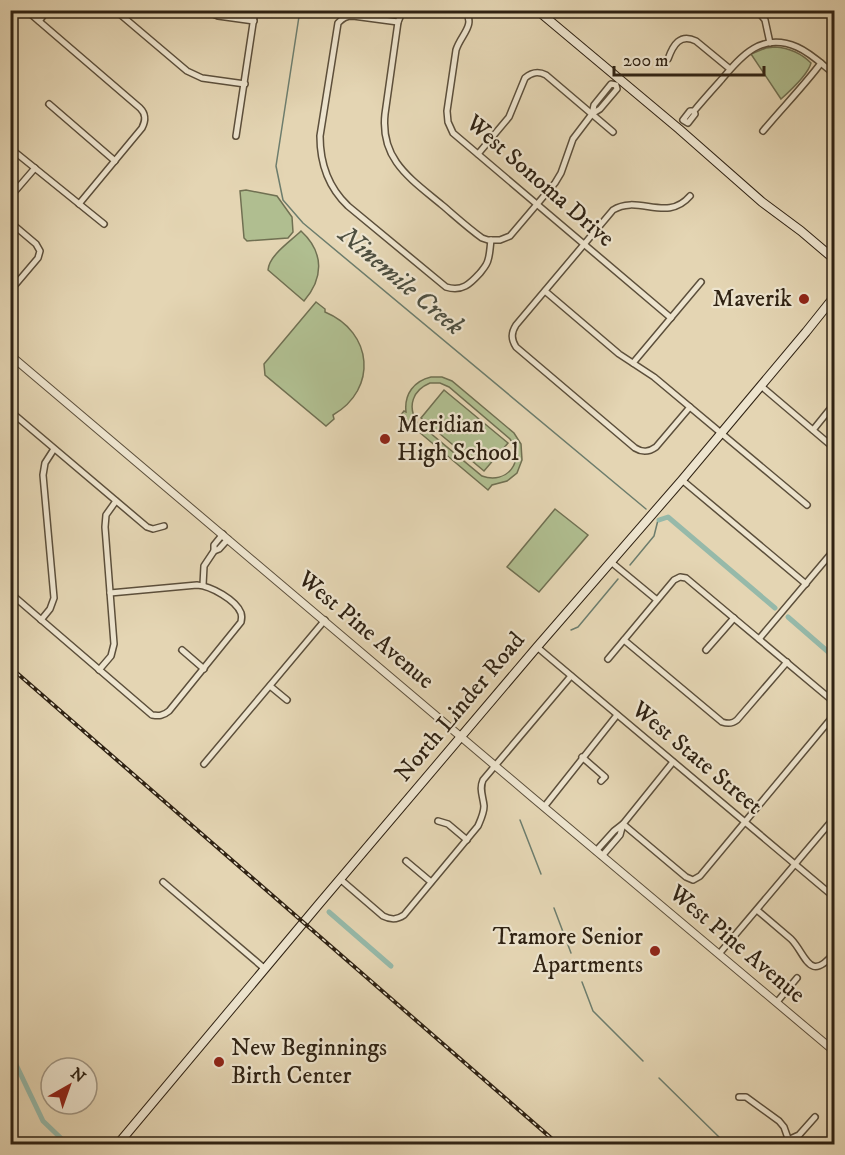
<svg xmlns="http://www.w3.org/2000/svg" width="845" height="1155" viewBox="0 0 845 1155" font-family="'IM FELL DW Pica',serif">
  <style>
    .green { fill: #b0be90; stroke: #707052; stroke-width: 1.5; fill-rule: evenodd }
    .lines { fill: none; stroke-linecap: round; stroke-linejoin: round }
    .stream { stroke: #6d7d6d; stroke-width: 1.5 }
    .canal { stroke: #96b9a9; stroke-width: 5 }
    .minor-casing { stroke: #5c4f3b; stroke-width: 8 }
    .tertiary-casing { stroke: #5c4f3b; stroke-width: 9 }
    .secondary-casing { stroke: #2f2213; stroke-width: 10 }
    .minor { stroke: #ede4ce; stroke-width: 5 }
    .tertiary { stroke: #ede4ce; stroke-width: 7 }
    .secondary { stroke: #ede4ce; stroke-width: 8 }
    .rail-casing { stroke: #2f2213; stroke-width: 4 }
    .rail { stroke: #ede4ce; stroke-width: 1.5; stroke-dasharray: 4.5; stroke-linecap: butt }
    .poi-dot { fill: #8f2418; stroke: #ede4ce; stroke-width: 2 }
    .labels { text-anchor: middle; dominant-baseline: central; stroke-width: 4.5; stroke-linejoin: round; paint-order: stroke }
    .street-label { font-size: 24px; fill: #2f2213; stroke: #ede4ce }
    .poi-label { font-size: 24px; fill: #2f2213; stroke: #ede4ce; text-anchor: end }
    .water-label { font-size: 26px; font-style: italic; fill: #4e4f40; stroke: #ede4ce }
  </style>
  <rect width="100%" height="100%" fill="#e4d5b3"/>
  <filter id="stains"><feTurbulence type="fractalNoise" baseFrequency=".00333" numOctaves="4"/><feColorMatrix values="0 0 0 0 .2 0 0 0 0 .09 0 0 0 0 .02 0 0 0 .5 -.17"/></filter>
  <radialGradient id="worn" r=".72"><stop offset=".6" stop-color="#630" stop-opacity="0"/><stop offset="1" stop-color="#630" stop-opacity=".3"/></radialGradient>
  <g class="green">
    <path d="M 775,47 C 789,48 801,53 811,63 C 808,75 790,91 781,99 L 751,54 L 766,48 Z"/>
    <path d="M 246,190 L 277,196 L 292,217 L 293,232 L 288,238 L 247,241 L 244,238 L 240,191 Z"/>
    <path d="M 301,231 C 324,252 324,278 304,301 L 268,270 C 269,255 291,241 301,231 Z"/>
    <path d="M 316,302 L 325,309 L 325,312 C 373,332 378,389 333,415 L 334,419 L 326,426 L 265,375 L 264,364 Z"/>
    <path d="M 431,377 L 442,377 L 452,381 L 514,433 L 521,444 L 522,460 L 517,473 L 507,481 L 492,485 L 488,490 L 400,416 L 404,411 L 406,412 C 404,394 414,381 431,377 ZM 430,383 L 440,383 L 449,387 L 510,439 C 526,461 507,485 482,476 L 417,422 C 407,406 413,390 430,383 Z"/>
    <path d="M 444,390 L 508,443 L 484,471 L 421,418 Z"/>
    <path d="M 555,509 L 588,535 L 539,592 L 507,567 Z"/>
  </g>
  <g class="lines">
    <g class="stream">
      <path d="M 300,10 L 276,166 L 283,200 L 303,223 L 646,509"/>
      <path d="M 630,565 L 654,536 L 658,520"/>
      <path d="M 571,630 L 578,627 L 618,579"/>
      <path d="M 520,820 L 541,874"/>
      <path d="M 554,908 L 571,953"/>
      <path d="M 582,982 L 593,1011 L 643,1061"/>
      <path d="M 659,1078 L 719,1137"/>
      <path d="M 725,1142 L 727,1144"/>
    </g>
    <g class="canal">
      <path d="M 659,520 L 668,517 L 775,608"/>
      <path d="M 788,617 L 834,657"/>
      <path d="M 329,912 L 391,966"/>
      <path d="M 10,1052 L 43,1121 L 67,1144"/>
    </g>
    <g class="minor-casing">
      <g id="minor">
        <path d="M 26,10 L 140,108 C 146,114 146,120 142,128 L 79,204"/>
        <path d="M 115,10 L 187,71 L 202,78 L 245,84"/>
        <path d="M 204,10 L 218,16 L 254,21"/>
        <path d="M 403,10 L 398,22 L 385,114 C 380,160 411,179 442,205 C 455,216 468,228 482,238 L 488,240 L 500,240 L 510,236 L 555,183 L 561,173 L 573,139 L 592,114 L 594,105 L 611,84 L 616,85 L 617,89 L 600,109 L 592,114"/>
        <path d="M 465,10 C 476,26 461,34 456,50 L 447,111 L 448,122 L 453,133 L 671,318"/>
        <path d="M 757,10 L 765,20 L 770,43"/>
        <path d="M 39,21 L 48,10"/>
        <path d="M 398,22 L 353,16 C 346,16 343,18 338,23 L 320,136 C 320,163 328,187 348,206 L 446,287 C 462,292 470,284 480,273 C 483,269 487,265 488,260 C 490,254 490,247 491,240"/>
        <path d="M 668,59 C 673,45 680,33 696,41 L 730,69"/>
        <path d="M 49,104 L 115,161"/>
        <path d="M 694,111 L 690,111 L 683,120 L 688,123 L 695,114 L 694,111 C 703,100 713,89 722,79 C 742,55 762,32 797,47 C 811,53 823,65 834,74"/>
        <path d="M 763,131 C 782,108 803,87 821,63"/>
        <path d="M 236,136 L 255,10"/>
        <path d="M 10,148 L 104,224"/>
        <path d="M 478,154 L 509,117 L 525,78 C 532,72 538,71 546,75 L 613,132"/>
        <path d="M 690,196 C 667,223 638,194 613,210 L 516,325 C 511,333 511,339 516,347 L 635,448 C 643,453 649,452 656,447 L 690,407"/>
        <path d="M 10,197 L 35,168"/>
        <path d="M 10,222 L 36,244 L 40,251 L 38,258 L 10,291"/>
        <path d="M 545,291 L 619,354 L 654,377 L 807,505"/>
        <path d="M 633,363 L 701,282"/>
        <path d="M 761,386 L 834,448"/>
        <path d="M 10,411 L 147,527 L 153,529 L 164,526"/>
        <path d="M 813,430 L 834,404"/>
        <path d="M 682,480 L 806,584"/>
        <path d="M 223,534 L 214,545 L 214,551 L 219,549 L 228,539"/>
        <path d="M 611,562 L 657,600"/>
        <path d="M 203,585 L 204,566 L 214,551"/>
        <path d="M 10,593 L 152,715 C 159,716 163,716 169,711 L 241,622 C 242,618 242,616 241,613 C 236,600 211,586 197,585 L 110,593"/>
        <path d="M 41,620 L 50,609 L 54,598 L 43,475 L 45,463 L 54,449"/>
        <path d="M 759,639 L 834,550"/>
        <path d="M 624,640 L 722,722 C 728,724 732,724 737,720 L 787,662"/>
        <path d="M 537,647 L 834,897"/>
        <path d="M 182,650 L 204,669"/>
        <path d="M 706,650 L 734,618"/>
        <path d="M 608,659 L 674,580 L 680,577 L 686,578 L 834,702"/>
        <path d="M 99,670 L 111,656 L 114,644 L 105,527 L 106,515 L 116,501"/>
        <path d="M 270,686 L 287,700"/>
        <path d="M 582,757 L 605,777 L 601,781"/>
        <path d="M 673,762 L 623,824 L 686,877 L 693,880 L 700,876 L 834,715"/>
        <path d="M 204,764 L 325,620"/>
        <path d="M 544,807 L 617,715"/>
        <path d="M 438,821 L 448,824 L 467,840"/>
        <path d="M 596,851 L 614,831 L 623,824 L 620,835 L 602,856"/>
        <path d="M 406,861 L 431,882"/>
        <path d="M 340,879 L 383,916 C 391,920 397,920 404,915 L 478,826 C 481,819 484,813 484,806 C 483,796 479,789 483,780 L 571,676"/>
        <path d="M 163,882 L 265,969"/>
        <path d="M 757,910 L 791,939 C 806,954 809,984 834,953"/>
        <path d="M 719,954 L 834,818"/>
        <path d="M 777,1002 L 797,978"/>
        <path d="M 739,1097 L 746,1097 L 779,1121 L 784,1127 L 790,1144"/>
        <path d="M 788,1140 L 799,1135 L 815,1117"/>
      </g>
    </g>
    <g class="tertiary-casing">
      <path id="tertiary" d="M 10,355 L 532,797 L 834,1051"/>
    </g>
    <g class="secondary-casing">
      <g id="secondary">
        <path d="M 537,10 L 679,129 L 762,202 L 801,231 L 834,259"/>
        <path d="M 118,1144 L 319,904 L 537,647 L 682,480 L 806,332 L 834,297"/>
      </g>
    </g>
    <use href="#minor" class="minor"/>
    <use href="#tertiary" class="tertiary"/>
    <use href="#secondary" class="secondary"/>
    <g class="rail-casing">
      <path id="rail" d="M 10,667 L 558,1144"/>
    </g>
    <use href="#rail" class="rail"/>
  </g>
  <g class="poi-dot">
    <circle cx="804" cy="299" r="6"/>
    <circle cx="385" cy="439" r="6"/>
    <circle cx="655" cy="951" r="6"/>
    <circle cx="219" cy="1062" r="6"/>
  </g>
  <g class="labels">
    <g class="street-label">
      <text transform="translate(540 181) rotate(41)">West Sonoma Drive</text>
      <text transform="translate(366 630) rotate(40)">West Pine Avenue</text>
      <text transform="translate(460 707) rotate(-50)">North Linder Road</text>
      <text transform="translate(697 758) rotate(40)">West State Street</text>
      <text transform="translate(737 944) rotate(40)">West Pine Avenue</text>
    </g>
    <g class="poi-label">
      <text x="792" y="299">Maverik</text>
      <text x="397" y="425" text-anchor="start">Meridian<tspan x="397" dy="28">High School</tspan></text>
      <text x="643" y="937">Tramore Senior<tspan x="643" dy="28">Apartments</tspan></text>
      <text x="231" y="1048" text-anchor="start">New Beginnings<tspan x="231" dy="28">Birth Center</tspan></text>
    </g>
    <g class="water-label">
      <text transform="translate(401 281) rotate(40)">Ninemile Creek</text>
    </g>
  </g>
  <rect width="845" height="1155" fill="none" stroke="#e4d5b3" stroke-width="36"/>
  <rect x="12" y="12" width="821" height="1131" fill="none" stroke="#2f2213" stroke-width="3"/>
  <rect x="18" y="18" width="809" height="1119" fill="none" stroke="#2f2213" stroke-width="1.5"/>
  <g transform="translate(69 1086) rotate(40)"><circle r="28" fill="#ede4ce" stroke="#a19683" stroke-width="1.5"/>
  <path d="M0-4.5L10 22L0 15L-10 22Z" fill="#8f2418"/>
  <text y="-9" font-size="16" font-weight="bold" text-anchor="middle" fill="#2f2213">N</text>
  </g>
  <path d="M614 66v9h150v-9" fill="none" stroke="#2f2213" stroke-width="3"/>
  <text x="623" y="66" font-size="18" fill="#2f2213" stroke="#ede4ce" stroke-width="4.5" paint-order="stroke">200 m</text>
  <rect width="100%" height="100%" filter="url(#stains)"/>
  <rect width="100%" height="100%" fill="url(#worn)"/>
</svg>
